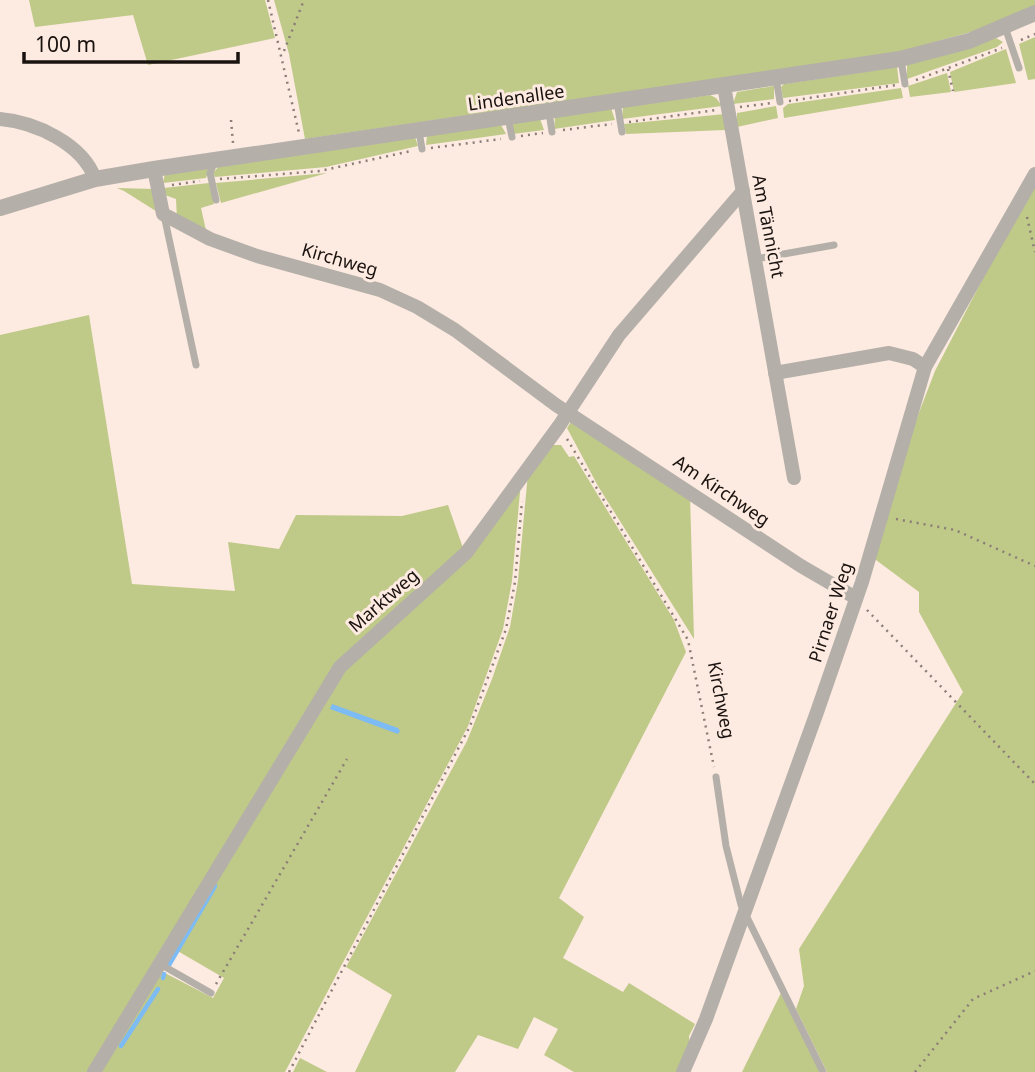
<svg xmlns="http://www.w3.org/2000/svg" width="1035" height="1072" viewBox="0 0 1035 1072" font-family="'Noto Sans',sans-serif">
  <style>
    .green { fill: #bfc988 }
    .water { fill: #7dbbf5 }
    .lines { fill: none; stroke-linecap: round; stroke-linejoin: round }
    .stream { stroke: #7dbbf5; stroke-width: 4.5 }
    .path { stroke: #8b7e78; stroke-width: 2.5; stroke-dasharray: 2 5; stroke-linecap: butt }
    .service { stroke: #b4b0a9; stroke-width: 7 }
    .minor { stroke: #b4b0a9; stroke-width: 14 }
    .tertiary { stroke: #b4b0a9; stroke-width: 16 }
    .labels { text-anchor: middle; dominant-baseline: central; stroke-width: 6; stroke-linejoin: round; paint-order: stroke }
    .street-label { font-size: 18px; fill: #19120f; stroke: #fdeae0 }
  </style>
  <rect width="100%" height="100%" fill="#fdeae0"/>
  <g class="green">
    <path d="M 29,0 L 265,0 L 275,38 L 148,65 L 133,15 L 35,27 Z"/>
    <path d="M 274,0 L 1035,0 L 1035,6 L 989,27 L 895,53 L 305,139 L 289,54 Z"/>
    <path d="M 1035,37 L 1035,79 L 1028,80 L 1019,44 Z"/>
    <path d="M 996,38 L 1003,42 L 997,47 L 907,79 L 907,65 Z"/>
    <path d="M 1006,49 L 1016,83 L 954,92 L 950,72 Z"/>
    <path d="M 897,67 L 899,83 L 783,98 L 781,87 L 784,84 Z"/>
    <path d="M 947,73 L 951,92 L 910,97 L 908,86 Z"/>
    <path d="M 774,86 L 774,99 L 733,104 L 737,92 Z"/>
    <path d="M 901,88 L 903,98 L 784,118 L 783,108 L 788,104 Z"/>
    <path d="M 710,95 L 716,98 L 722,106 L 622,119 L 623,107 Z"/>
    <path d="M 776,106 L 778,118 L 737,127 L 737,113 Z"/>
    <path d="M 611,108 L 615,120 L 554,129 L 555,117 Z"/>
    <path d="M 725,114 L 725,130 L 626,134 L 624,124 Z"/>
    <path d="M 540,119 L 544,130 L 513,134 L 513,123 Z"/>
    <path d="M 501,125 L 506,134 L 426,145 L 427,136 Z"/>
    <path d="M 415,137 L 418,146 L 326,167 L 215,177 L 213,173 L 220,165 Z"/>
    <path d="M 210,166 L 206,178 L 163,183 L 165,173 Z"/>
    <path d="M 327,173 L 221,203 L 216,183 Z"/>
    <path d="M 1035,178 L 1035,1072 L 827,1072 L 796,1009 L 804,986 L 799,949 L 963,692 L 919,612 L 919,592 L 872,557 L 895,475 L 935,371 Z"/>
    <path d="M 209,183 L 214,204 L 201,208 L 207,235 L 177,219 L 176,199 L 165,195 L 164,188 Z"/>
    <path d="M 117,188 L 154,189 L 159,213 L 124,191 Z"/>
    <path d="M 89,315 L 132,584 L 235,591 L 228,542 L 279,549 L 296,515 L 402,516 L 448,505 L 463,548 L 358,642 L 91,1072 L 0,1072 L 0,335 Z"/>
    <path d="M 573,419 L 690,495 L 694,639 L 598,486 L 567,428 Z"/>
    <path d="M 553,445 L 561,445 L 569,457 L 574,456 L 674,620 L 686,652 L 559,898 L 584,917 L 563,958 L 623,992 L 629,983 L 695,1024 L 689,1036 L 690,1048 L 679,1072 L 574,1072 L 544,1055 L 558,1029 L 534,1017 L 518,1049 L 478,1035 L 455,1072 L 355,1072 L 392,995 L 346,967 L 467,741 L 492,679 L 510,627 L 518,581 L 528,473 Z"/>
    <path d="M 521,481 L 512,581 L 503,629 L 468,726 L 285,1072 L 99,1072 L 161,971 L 213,998 L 224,978 L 176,950 L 342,670 L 403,613 Z"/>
    <path d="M 781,993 L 820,1072 L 742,1072 Z"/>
    <path d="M 300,1058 L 327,1072 L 293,1072 Z"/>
  </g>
  <path class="water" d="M 332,704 L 398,728 L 400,731 L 398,734 L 330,709 Z"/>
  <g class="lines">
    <g class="stream">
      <path d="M 169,965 L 215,886"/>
      <path d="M 163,978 L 164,974"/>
      <path d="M 121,1046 L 158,989"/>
    </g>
    <g class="path">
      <path d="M 268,0 L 299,133"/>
      <path d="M 1021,40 L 1035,34"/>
      <path d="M 284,51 L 304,0"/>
      <path d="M 948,69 L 953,91"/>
      <path d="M 916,80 L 1002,48"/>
      <path d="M 789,101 L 896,85"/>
      <path d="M 740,107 L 772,103"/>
      <path d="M 231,120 L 233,143"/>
      <path d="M 629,122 L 716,110"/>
      <path d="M 563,130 L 612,124"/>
      <path d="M 521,136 L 543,133"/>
      <path d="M 431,148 L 501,139"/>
      <path d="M 220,179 L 320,171 L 411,151"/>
      <path d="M 172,185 L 200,181"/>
      <path d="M 1027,217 L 1035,252"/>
      <path d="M 567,439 L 688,640 L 714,767"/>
      <path d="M 896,519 L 955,530 L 1035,566"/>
      <path d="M 867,610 L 1035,784"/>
      <path d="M 216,984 L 347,759"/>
      <path d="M 289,1072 L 470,726 L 506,629 L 515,582 L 522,501"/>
      <path d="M 915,1072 L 973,999 L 1035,971"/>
    </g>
    <g class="service">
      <path d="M 1005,27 L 1019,68"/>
      <path d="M 901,60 L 905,84"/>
      <path d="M 776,78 L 780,102"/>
      <path d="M 617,102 L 622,132"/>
      <path d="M 549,112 L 552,132"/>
      <path d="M 508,118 L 512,137"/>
      <path d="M 419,131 L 422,149"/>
      <path d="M 215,161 L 210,173 L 216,200"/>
      <path d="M 164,215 L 196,365"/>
      <path d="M 756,259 L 834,245"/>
      <path d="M 716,777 L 726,846 L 741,905 L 823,1072"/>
      <path d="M 160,964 L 211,993"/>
    </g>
    <g class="minor">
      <path d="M 724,86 L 794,478"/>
      <path d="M 0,119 C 35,122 83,144 95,179"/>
      <path d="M 154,169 L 163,214 L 210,239 L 257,256 L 380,290 L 417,307 L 455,330 L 556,405 L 801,566 L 856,598"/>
      <path d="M 775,373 L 889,353 L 913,359 L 925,367"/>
      <path d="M 94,1072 L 340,667 L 466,553 L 559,426 L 619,335 L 743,191"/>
      <path d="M 683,1072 L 706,1019 L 817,712 L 862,582 L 925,367 L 1035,174"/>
    </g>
    <path class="tertiary" d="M 0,208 L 95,179 L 154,169 L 900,59 L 969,41 L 1035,13"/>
  </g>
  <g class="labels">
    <g class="street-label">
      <text transform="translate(516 97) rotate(-8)">Lindenallee</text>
      <text transform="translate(769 226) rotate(79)">Am Tännicht</text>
      <text transform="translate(340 259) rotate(16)">Kirchweg</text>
      <text transform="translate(722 490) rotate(34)">Am Kirchweg</text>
      <text transform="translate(383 600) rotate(-41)">Marktweg</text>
      <text transform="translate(830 612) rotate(-72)">Pirnaer Weg</text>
      <text transform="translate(722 700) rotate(79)">Kirchweg</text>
    </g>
  </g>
  <path d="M24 52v10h214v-10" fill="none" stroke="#19120f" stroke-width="3.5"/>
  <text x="35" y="52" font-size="21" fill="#19120f" stroke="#fdeae0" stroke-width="5" paint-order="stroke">100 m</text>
</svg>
